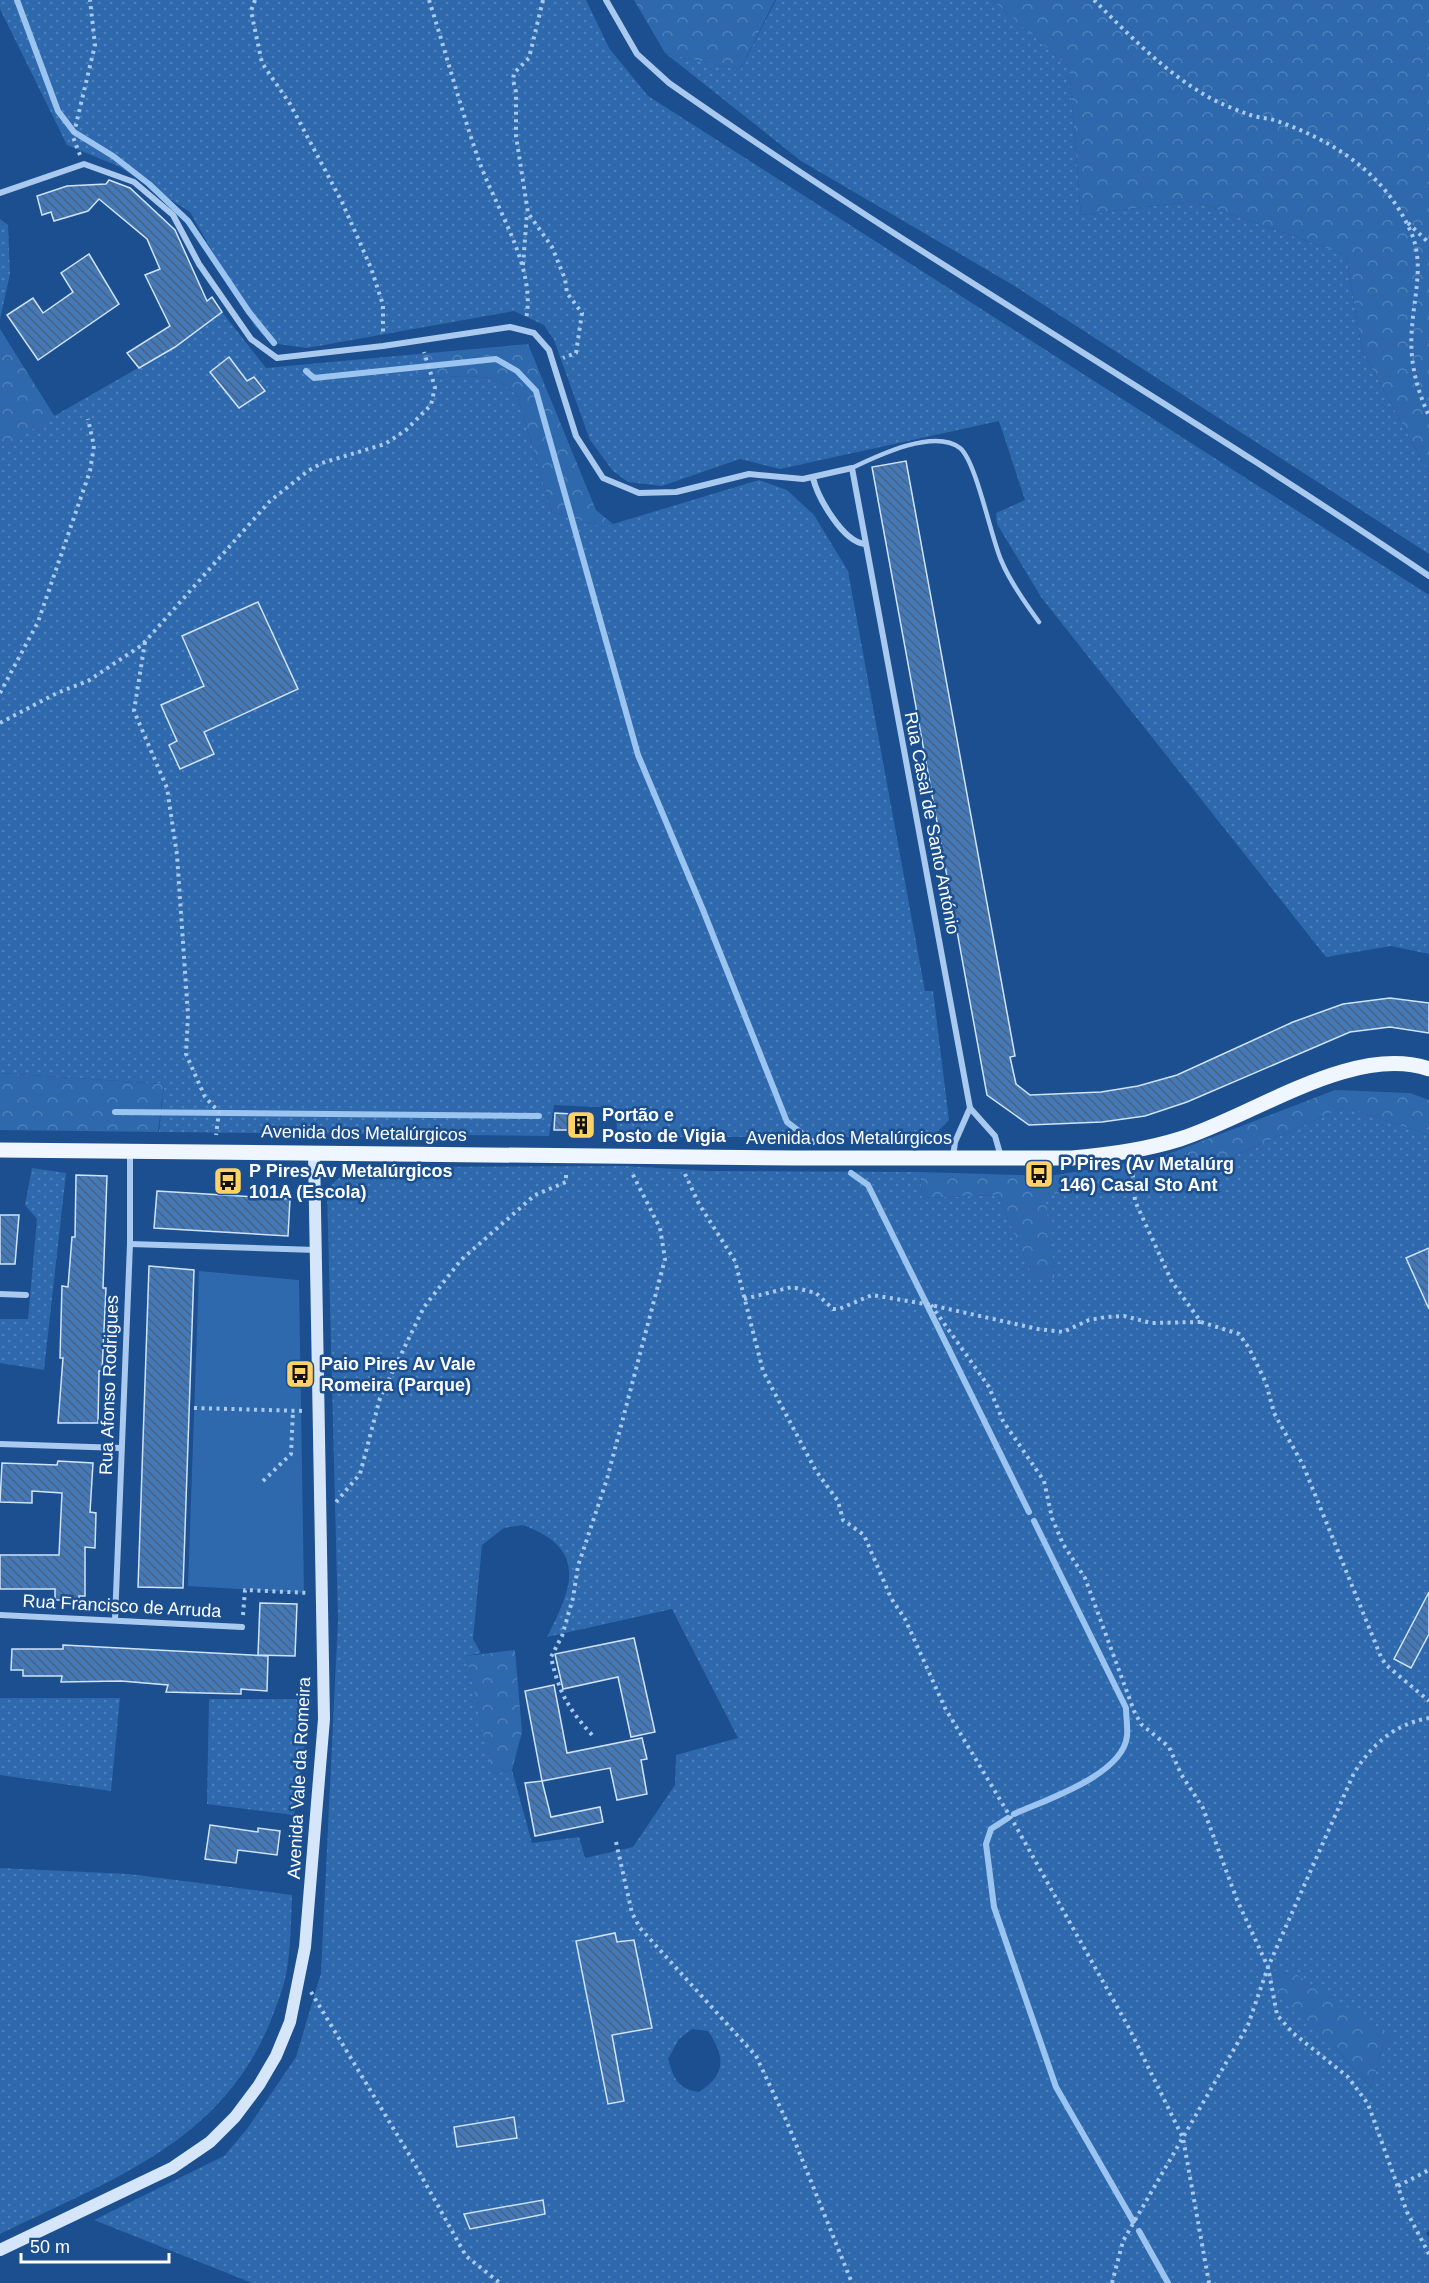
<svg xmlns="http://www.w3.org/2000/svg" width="1429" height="2283" viewBox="0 0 1429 2283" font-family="Arial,sans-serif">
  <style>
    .grass { fill: url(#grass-dots); fill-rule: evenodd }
    .forest { fill: url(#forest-crowns) }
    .park { fill: #2e69ad }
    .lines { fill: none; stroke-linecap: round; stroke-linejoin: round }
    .stream { stroke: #9cc4f0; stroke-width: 6 }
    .building { fill: url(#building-back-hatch); stroke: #cfe3fa; stroke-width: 1.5 }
    .path { stroke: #a9c9ee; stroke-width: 4; stroke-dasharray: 3 4.5; stroke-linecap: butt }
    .lane { stroke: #a9c9ee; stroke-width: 4.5 }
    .street { stroke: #a9c9ee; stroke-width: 6 }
    .secondary { stroke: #d6e6fa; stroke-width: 12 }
    .primary { stroke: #f0f6ff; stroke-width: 15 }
    .labels { text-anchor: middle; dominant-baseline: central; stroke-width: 5; stroke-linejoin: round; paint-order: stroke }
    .street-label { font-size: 18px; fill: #fff; stroke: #1b4f8f }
    .poi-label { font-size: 18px; font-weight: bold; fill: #fff; stroke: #1b4f8f; text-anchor: start }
  </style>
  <defs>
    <pattern id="grass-dots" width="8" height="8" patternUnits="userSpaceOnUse" patternTransform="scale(1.5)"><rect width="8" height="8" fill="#2e69ad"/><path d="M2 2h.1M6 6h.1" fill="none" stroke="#4d80b9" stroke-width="1.8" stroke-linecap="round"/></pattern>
    <pattern id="forest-crowns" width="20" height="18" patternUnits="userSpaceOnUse" patternTransform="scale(1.5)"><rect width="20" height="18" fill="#2e69ad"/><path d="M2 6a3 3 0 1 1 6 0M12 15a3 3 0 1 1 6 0" fill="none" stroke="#4d80b9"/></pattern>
    <pattern id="building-back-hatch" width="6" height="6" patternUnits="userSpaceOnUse" patternTransform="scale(1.5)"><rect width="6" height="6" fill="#4478b7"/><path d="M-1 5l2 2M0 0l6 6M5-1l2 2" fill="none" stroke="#486282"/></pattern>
  </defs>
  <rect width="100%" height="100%" fill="#1b4f8f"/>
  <g class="grass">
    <path d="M 0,0 L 586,0 L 609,48 L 648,96 L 1429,595 L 1429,954 L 1391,946 L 1326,957 L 1041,597 L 997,524 L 996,513 L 1025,500 L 999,421 L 780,469 L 740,459 L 662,486 L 628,482 L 613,471 L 590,440 L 554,340 L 544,325 L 514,311 L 307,348 L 270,343 L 254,325 L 190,212 L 118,166 L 67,145 L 0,9 Z"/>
    <path d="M 776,0 L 992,0 L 1069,67 L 1081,215 L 1194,201 L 1346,255 L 1362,350 L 1429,473 L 1429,554 L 1013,285 L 801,161 L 665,53 L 740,70 Z"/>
    <path d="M 0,219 L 8,225 L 10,274 L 0,319 Z"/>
    <path d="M 222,312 L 266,368 L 418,354 L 416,379 L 464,376 L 495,378 L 517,395 L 552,512 L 603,527 L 759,480 L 787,490 L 814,515 L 848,571 L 925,991 L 933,991 L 949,1120 L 932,1137 L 617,1137 L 616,1108 L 554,1105 L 549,1136 L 159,1132 L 164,1084 L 0,1073 L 0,447 L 173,348 ZM 258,602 L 298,689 L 204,732 L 214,754 L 180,769 L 169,745 L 177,741 L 161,705 L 204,686 L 182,636 Z"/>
    <path d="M 1345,1107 L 1429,1135 L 1429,2230 L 1426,2233 L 1429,2238 L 1429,2283 L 252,2283 L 94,2220 L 224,2156 L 247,2129 L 296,2057 L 321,1973 L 338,1620 L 327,1189 L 351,1167 L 624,1166 L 710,1171 L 920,1172 L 922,1198 L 998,1195 L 1033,1277 L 1055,1278 L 1044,1194 L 1151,1193 ZM 523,1525 C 588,1549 573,1587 547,1637 L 672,1609 L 738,1738 L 676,1755 L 675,1785 L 633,1847 L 585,1858 L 579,1837 L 532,1843 L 512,1770 L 493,1774 L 466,1656 L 481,1653 L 473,1639 L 482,1545 L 504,1528 ZM 615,1933 L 617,1942 L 634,1941 L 651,2028 L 594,2038 L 576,1941 ZM 692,2029 L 708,2031 C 725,2056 727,2074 699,2092 C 677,2089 674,2078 668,2059 L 679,2039 ZM 1392,2037 L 1383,2045 L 1371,2088 L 1334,2047 Z"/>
    <path d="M 32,1168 L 66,1173 L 44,1370 L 0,1363 L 0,1319 L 28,1319 L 37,1219 L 25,1205 Z"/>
    <path d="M 0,1698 L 120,1698 L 111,1791 L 0,1775 Z"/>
    <path d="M 209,1699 L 312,1699 L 294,1815 L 207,1804 Z"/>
    <path d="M 0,1868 L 129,1874 L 292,1895 C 291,1919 291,1944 287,1968 C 285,1985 277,2004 271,2020 C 222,2143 110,2180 0,2234 Z"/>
  </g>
  <g class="forest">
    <path d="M 634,0 L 775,0 L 740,70 L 665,53 Z"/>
    <path d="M 992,0 L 1429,0 L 1429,473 L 1362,350 L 1346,255 L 1194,201 L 1081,215 L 1069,67 Z"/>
    <path d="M 0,329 L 55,417 L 1,447 L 0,447 Z"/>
    <path d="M 528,344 L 596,510 L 613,524 L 603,527 L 552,512 L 517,395 L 495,378 L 464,376 L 415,379 L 418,354 Z"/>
    <path d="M 0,1073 L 164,1084 L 158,1132 L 0,1130 Z"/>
    <path d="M 1335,1090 L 1410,1093 L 1429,1100 L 1429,1135 L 1345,1107 L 1151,1193 L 1045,1194 L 1055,1278 L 1033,1278 L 998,1195 L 922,1198 L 920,1172 L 1049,1176 L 1155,1159 Z"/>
    <path d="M 515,1650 L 522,1732 L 512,1770 L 492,1774 L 466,1656 Z"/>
    <path d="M 1251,1968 L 1294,1973 L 1393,2037 L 1383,2045 L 1371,2088 L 1334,2047 Z"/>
  </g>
  <path class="park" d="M 199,1271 L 299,1280 L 304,1593 L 188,1586 Z"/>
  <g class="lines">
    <g class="stream">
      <path d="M 17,0 L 58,111 L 74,132 L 113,156 L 149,184 L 188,221 L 249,312 L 274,343"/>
      <path d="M 306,371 L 314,378 L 496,359 L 517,371 L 536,391 L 638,755 L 703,910 L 787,1122 L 813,1142"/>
      <path d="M 115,1112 L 539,1116"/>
      <path d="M 851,1173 L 868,1185 L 1029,1512"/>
      <path d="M 1014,1814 C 1045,1800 1123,1775 1127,1736 C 1128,1727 1126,1717 1126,1708 L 1034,1521"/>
      <path d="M 1008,1818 L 991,1829 L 986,1844 L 994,1907 L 1056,2087 L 1133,2221"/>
      <path d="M 1139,2231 L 1168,2283"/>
    </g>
  </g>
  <g class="building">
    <path d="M 109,180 L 130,188 L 175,230 L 207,301 L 212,297 L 222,312 L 175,347 L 139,368 L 127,353 L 170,326 L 145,275 L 160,269 L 147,239 L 99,199 L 88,211 L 54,221 L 51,212 L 42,215 L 37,196 L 67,186 L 106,184 Z"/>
    <path d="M 89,254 L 119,304 L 38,360 L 7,315 L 33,298 L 43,313 L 73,292 L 61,273 Z"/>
    <path d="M 229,357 L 247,381 L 254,377 L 265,391 L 239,408 L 210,372 Z"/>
    <path d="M 906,461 L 1015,1056 L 1010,1057 L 1016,1084 L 1030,1095 L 1101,1092 L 1138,1086 L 1177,1075 L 1293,1022 L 1343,1004 L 1390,998 L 1429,1003 L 1429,1033 L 1390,1027 L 1350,1032 L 1187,1102 L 1145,1116 L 1102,1122 L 1029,1125 L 987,1095 L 872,467 Z"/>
    <path d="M 258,602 L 298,689 L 204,732 L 214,754 L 180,769 L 169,745 L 177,741 L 161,705 L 204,686 L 182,636 Z"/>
    <path d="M 555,1113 L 572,1114 L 574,1130 L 554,1130 Z"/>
    <path d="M 76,1175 L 107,1176 L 103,1288 L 106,1288 L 102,1371 L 99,1371 L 98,1423 L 58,1423 L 63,1358 L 60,1358 L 62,1286 L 68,1287 L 72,1237 L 75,1237 Z"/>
    <path d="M 157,1191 L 290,1199 L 288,1236 L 154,1228 Z"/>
    <path d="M 0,1215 L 19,1215 L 15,1264 L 0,1264 Z"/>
    <path d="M 1429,1248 L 1429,1309 L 1406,1258 Z"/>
    <path d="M 149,1266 L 194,1270 L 183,1588 L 138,1587 Z"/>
    <path d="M 58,1461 L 93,1463 L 90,1512 L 96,1513 L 95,1548 L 85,1547 L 85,1596 L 79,1596 L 79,1600 L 55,1600 L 55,1589 L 0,1589 L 0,1555 L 59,1555 L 62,1493 L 32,1491 L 32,1503 L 0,1502 L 2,1463 L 57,1465 Z"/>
    <path d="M 1429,1592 L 1429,1634 L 1411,1668 L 1394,1659 Z"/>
    <path d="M 260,1603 L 297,1604 L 295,1656 L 258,1655 Z"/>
    <path d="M 634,1638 L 655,1732 L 631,1737 L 618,1677 L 563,1689 L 555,1654 Z"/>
    <path d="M 63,1645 L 268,1656 L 267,1691 L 241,1689 L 241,1694 L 166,1692 L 168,1685 L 121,1681 L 61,1682 L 62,1676 L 23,1676 L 23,1670 L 11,1670 L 12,1649 L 63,1649 Z"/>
    <path d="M 554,1685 L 567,1753 L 642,1738 L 647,1759 L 641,1760 L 647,1794 L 617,1800 L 610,1768 L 542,1781 L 525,1691 Z"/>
    <path d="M 542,1781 L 551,1817 L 600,1807 L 603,1822 L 535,1836 L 525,1783 Z"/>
    <path d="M 210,1825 L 258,1832 L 258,1828 L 280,1831 L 277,1855 L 238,1850 L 236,1863 L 205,1859 Z"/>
    <path d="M 615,1933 L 617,1942 L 634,1940 L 652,2028 L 612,2035 L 624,2101 L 608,2104 L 576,1941 Z"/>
    <path d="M 514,2117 L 517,2138 L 457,2147 L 454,2127 Z"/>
    <path d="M 543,2200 L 545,2214 L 470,2229 L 464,2214 Z"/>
  </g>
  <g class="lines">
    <g class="path">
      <path d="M 255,0 L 251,11 L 262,63 L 290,104 L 342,202 L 371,268 L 383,305 L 383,334"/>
      <path d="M 429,0 C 446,53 460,106 478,158 C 494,206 537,267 526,319"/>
      <path d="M 543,0 L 529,58 L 514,73 L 513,80 L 516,92 L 516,136 L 528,213 L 552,247 L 565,279 L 567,293 L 582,313 L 576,353 L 563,358"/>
      <path d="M 1094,0 C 1127,33 1161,68 1200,92 C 1215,102 1234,109 1250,115 C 1259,118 1268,118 1277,121 C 1334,141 1384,173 1410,230 C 1425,262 1414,295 1412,328 C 1409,359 1416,388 1429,416"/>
      <path d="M 80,155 L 73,137 L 95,45 L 90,0"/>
      <path d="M 1408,223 L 1429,243"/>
      <path d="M 523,265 L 527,213"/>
      <path d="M 145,642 L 134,711 L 167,788 L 177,855 L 188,1015 L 186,1054 L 205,1097 L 219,1112 L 216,1135"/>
      <path d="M 0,693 L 38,622 L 90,471 L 94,446 L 88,419"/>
      <path d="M 0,723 L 57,693 L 88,681 L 142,645 L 270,501 L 308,471 L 322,463 L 385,444 L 406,430 L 431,405 L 435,387 L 424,352"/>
      <path d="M 1132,1167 L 1135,1201 L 1172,1282 L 1201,1322 L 1239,1334 L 1249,1348 L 1266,1383 L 1274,1413 L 1303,1465 L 1381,1657 L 1386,1665 L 1429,1701"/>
      <path d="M 685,1174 L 699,1204 L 735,1261 L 763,1371 L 816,1471 L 838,1501 L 843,1520 L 864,1535 L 891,1598 L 905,1619 L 945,1708 L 1014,1823 L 1129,2028 L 1183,2138 L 1209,2283"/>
      <path d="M 744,1299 L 792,1287 L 816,1293 L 833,1309 L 839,1309 L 872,1295 L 926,1304 L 1038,1329 L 1063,1332 L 1089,1320 L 1106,1317 L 1124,1316 L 1151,1323 L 1201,1322"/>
      <path d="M 931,1305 L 989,1387 L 1003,1421 L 1044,1481 L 1052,1518 L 1063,1544 L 1085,1578 L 1134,1711 L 1141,1724 L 1169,1747 L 1181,1774 L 1203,1808 L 1237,1900 L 1268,1967 L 1277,2015 L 1293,2033 L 1348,2077 L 1368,2104 L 1407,2212 L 1429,2254"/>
      <path d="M 194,1408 L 304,1411"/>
      <path d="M 263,1481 L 291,1454 L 293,1411"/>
      <path d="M 336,1502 L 360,1474 L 380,1398 L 424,1307 L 461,1260 L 535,1195 L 566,1182 L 566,1172"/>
      <path d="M 243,1615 L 245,1590 L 309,1593"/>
      <path d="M 592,1735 C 568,1708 559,1693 551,1657 L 562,1636 L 573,1598 L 578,1566 L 607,1479 L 665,1259 L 660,1228 L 632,1173"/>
      <path d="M 616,1842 L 632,1913 L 640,1928 L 756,2056 L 787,2122 L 852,2283"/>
      <path d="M 311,1992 L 413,2161 L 466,2256 L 500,2283"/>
      <path d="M 1398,2186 L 1429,2170"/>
      <path d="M 1112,2283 L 1123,2241 L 1248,2025 L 1268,1967 L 1354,1773 C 1372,1744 1395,1724 1429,1718"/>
    </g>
    <path class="lane" d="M 852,468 C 877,456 934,428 960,448 C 976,461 991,537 1001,560 C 1010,582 1025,603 1039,622"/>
    <g class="street">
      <path d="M 606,0 L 637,54 L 669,83 C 916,256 1179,406 1429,576"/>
      <path d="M 0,193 L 84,164 L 134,182 L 173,215 L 199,264 L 251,339 L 277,358 L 383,346 L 510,327 L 534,333 L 549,350 L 576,436 L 603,478 L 639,493 L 676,492 L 749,474 L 803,479 L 852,468 L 970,1108"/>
      <path d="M 813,478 C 818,498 843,542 865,544"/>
      <path d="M 953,1157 L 955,1142 L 970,1108 L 995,1136 L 1001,1157"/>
      <path d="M 130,1244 L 316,1250"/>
      <path d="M 0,1294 L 26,1295"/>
      <path d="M 0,1444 L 121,1448"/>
      <path d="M 0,1615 L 242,1627"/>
      <path d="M 115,1620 L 130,1244 L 130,1152"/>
    </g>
    <path class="secondary" d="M 0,2250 L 172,2168 L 210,2142 L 235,2117 L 259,2085 L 276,2056 L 290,2022 L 305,1947 L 324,1719 L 314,1152"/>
    <path class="primary" d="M 0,1150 L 795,1158 L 1072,1158 C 1109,1155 1145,1150 1180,1139 C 1253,1116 1354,1043 1429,1069"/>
  </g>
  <defs>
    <g id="building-square" transform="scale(1.5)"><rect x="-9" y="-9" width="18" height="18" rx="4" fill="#ffd166" stroke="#1b4f8f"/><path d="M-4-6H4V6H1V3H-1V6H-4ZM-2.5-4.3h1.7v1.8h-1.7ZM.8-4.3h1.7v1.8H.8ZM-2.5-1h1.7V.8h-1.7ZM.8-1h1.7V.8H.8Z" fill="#111"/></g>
    <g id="bus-square" transform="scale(1.5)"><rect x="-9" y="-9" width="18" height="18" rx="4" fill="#ffd166" stroke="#1b4f8f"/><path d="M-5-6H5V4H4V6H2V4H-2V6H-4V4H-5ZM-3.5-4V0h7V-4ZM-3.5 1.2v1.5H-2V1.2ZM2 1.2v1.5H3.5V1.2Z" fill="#111"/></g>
  </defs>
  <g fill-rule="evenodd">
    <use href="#building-square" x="581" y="1125"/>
    <use href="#bus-square" x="1039" y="1174"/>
    <use href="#bus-square" x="228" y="1181"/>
    <use href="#bus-square" x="300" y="1374"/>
  </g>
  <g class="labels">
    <g class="street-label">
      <text transform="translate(932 823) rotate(79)">Rua Casal de Santo António</text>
      <text transform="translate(364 1133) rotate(1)">Avenida dos Metalúrgicos</text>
      <text x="849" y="1138">Avenida dos Metalúrgicos</text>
      <text transform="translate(109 1385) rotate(-88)">Rua Afonso Rodrigues</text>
      <text transform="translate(122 1606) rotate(3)">Rua Francisco de Arruda</text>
      <text transform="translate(299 1778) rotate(-87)">Avenida Vale da Romeira</text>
    </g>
    <g class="poi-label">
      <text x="602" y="1115">Portão e<tspan x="602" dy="21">Posto de Vigia</tspan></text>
      <text x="1060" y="1164">P Pires (Av Metalúrg<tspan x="1060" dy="21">146) Casal Sto Ant</tspan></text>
      <text x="249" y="1171">P Pires Av Metalúrgicos<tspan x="249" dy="21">101A (Escola)</tspan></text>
      <text x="321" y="1364">Paio Pires Av Vale<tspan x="321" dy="21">Romeira (Parque)</tspan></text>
    </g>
  </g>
  <path d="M21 2253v9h148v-9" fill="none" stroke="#ffffff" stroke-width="3"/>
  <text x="30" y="2253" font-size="18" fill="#ffffff" stroke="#1b4f8f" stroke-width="4.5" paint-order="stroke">50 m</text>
</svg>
